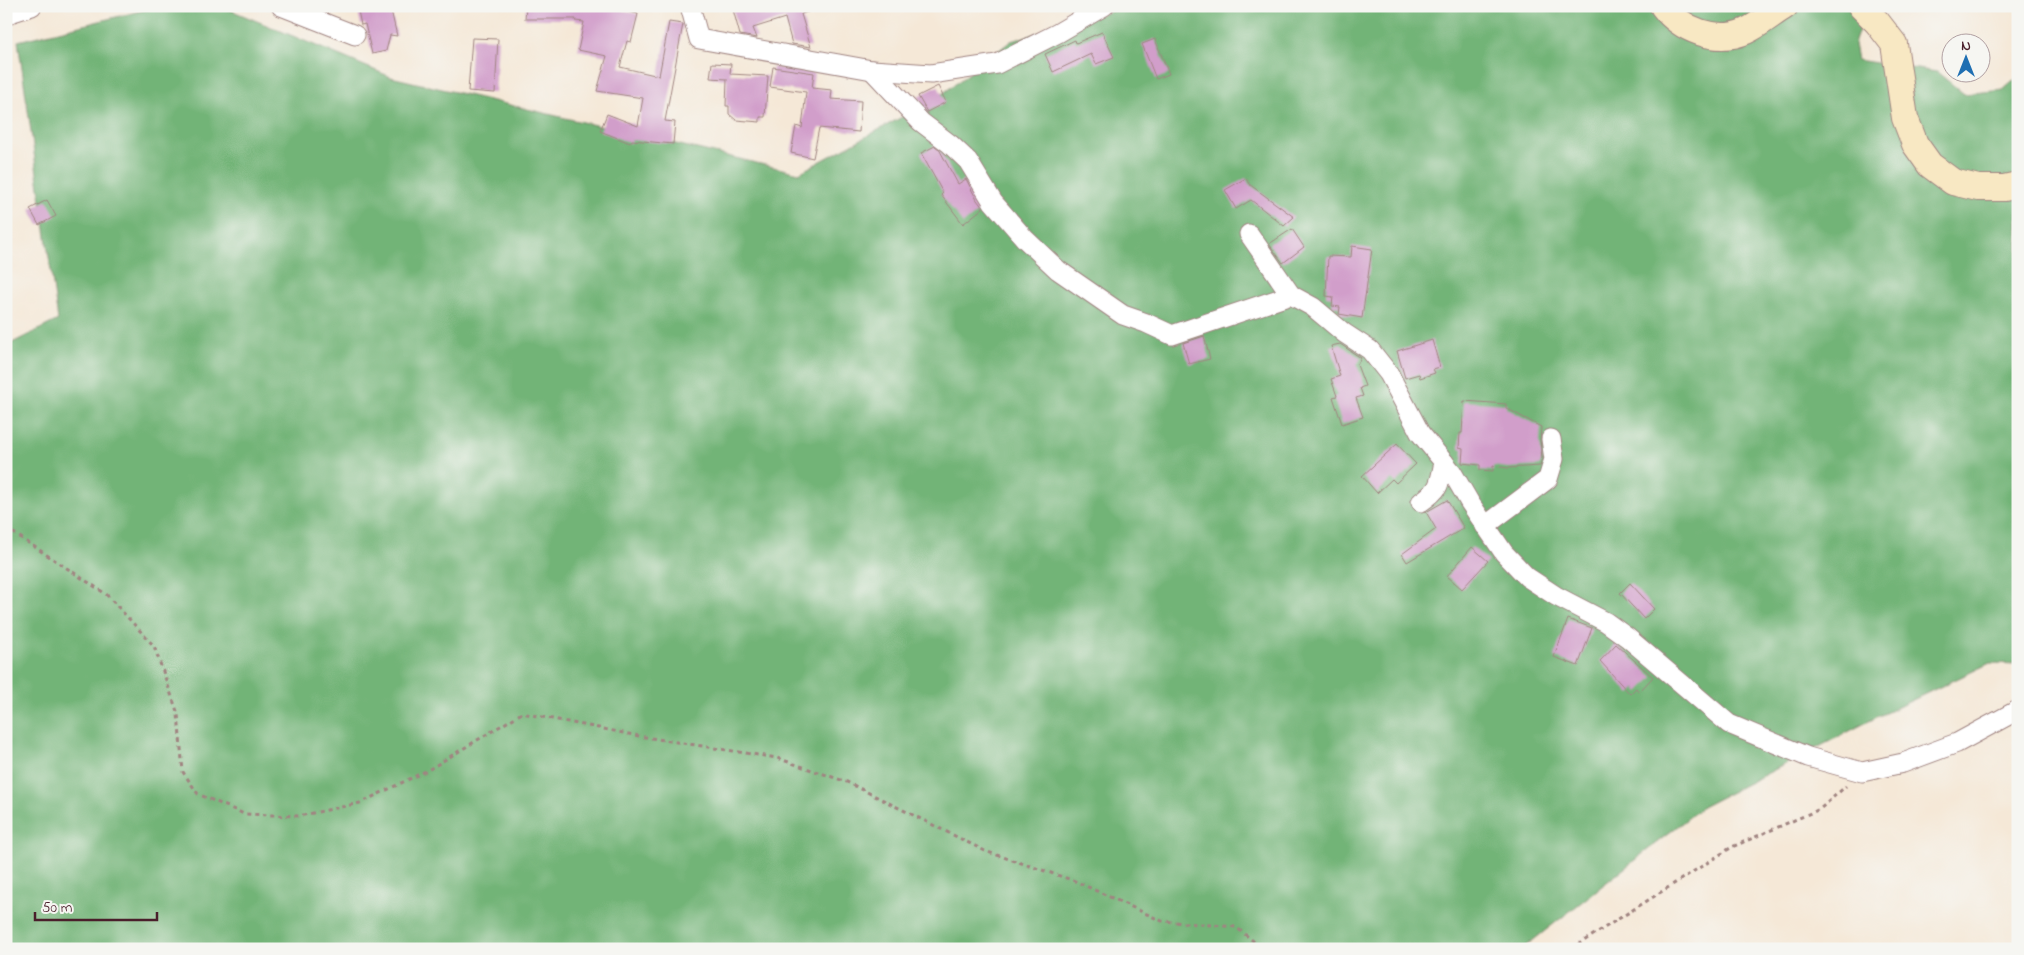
<svg xmlns="http://www.w3.org/2000/svg" width="2024" height="955" viewBox="0 0 2024 955" font-family="'Indie Flower',sans-serif">
  <style>
    .forest { fill: #72b477; stroke: #5e6a51 }
    .building { fill: #d19eca }
    .lines { fill: none; stroke-linecap: round; stroke-linejoin: round }
    .street-casing { stroke: #a08481; stroke-width: 21 }
    .secondary-casing { stroke: #a08481; stroke-width: 28 }
    .path { stroke: #a08481; stroke-width: 3; stroke-dasharray: 4 4; stroke-linecap: butt }
    .street { stroke: #fff; stroke-width: 19 }
    .secondary { stroke: #f8e8c3; stroke-width: 26 }
  </style>
  <rect width="100%" height="100%" fill="#f6f6f2"/>
  <filter id="ink" filterUnits="userSpaceOnUse"><feTurbulence type="fractalNoise" baseFrequency=".02" numOctaves="2"/><feDisplacementMap in="SourceGraphic" scale="10" xChannelSelector="R" yChannelSelector="G"/><feConvolveMatrix kernelMatrix="1 2 1 2 8 2 1 2 1" color-interpolation-filters="sRGB"/></filter>
  <filter id="wash" filterUnits="userSpaceOnUse"><feTurbulence type="fractalNoise" baseFrequency=".0096" numOctaves="4" result="noise"/><feDisplacementMap in="SourceGraphic" scale="20" xChannelSelector="R" yChannelSelector="G"/><feGaussianBlur stdDeviation="1.12" result="paint"/><feColorMatrix in="noise" values="0 0 0 0 0 0 0 0 0 0 0 0 0 0 0 0 0 1.4 0 .05"/><feComposite in="paint" operator="in"/></filter>
  <g filter="url(#wash)">
    <rect width="100%" height="100%" fill="#f5e8d7"/>
    <path class="forest" d="M 161,6 L 221,6 L 391,77 L 799,173 L 937,98 L 1011,41 L 1129,6 L 1867,6 L 1854,44 L 1857,60 L 1937,72 L 1964,94 L 2003,90 L 2018,77 L 2018,664 L 1990,663 L 1877,717 L 1702,807 L 1522,949 L 6,949 L 6,346 L 58,320 L 18,41 Z"/>
    <g id="blocks">
      <g class="building">
        <path d="M 357,6 L 390,6 L 397,36 L 390,35 L 386,51 L 372,54 L 365,24 L 361,25 Z"/>
        <path d="M 526,6 L 605,6 L 638,14 L 631,42 L 627,41 L 620,67 L 659,76 L 669,22 L 683,24 L 665,121 L 675,122 L 673,144 L 632,140 L 630,143 L 600,131 L 607,114 L 638,126 L 643,98 L 597,91 L 607,56 L 578,50 L 584,22 L 575,21 L 576,19 L 525,19 Z"/>
        <path d="M 732,6 L 814,6 L 814,10 L 801,14 L 811,47 L 792,44 L 785,18 L 753,28 L 757,38 L 740,35 Z"/>
        <path d="M 1102,32 L 1114,57 L 1096,64 L 1091,54 L 1053,72 L 1045,54 L 1075,40 L 1076,43 Z"/>
        <path d="M 472,38 L 498,39 L 495,93 L 468,91 Z"/>
        <path d="M 1155,39 L 1169,74 L 1156,79 L 1142,44 Z"/>
        <path d="M 712,63 L 731,64 L 730,74 L 768,76 L 765,117 L 760,117 L 760,122 L 736,120 L 729,114 L 729,106 L 726,106 L 727,79 L 710,78 Z"/>
        <path d="M 773,67 L 814,73 L 812,88 L 832,90 L 831,99 L 861,101 L 859,132 L 819,128 L 813,158 L 791,153 L 796,126 L 802,128 L 806,92 L 770,87 Z"/>
        <path d="M 938,86 L 946,102 L 927,112 L 918,96 Z"/>
        <path d="M 935,146 L 939,149 L 958,184 L 966,179 L 977,200 L 983,208 L 963,224 L 941,195 L 943,193 L 921,153 Z"/>
        <path d="M 1246,178 L 1249,184 L 1294,217 L 1284,226 L 1251,200 L 1236,209 L 1225,190 Z"/>
        <path d="M 47,200 L 56,216 L 39,225 L 30,209 Z"/>
        <path d="M 1292,229 L 1304,247 L 1283,263 L 1269,244 Z"/>
        <path d="M 1352,246 L 1372,249 L 1362,318 L 1339,314 L 1340,307 L 1332,306 L 1333,297 L 1326,296 L 1328,256 L 1351,257 Z"/>
        <path d="M 1204,336 L 1210,359 L 1189,364 L 1183,343 Z"/>
        <path d="M 1432,340 L 1440,367 L 1433,369 L 1435,373 L 1420,378 L 1419,374 L 1405,378 L 1397,351 Z"/>
        <path d="M 1340,344 L 1361,358 L 1357,365 L 1365,386 L 1360,388 L 1363,396 L 1356,398 L 1363,417 L 1342,424 L 1333,397 L 1337,396 L 1331,379 L 1340,376 L 1331,346 Z"/>
        <path d="M 1464,401 L 1506,404 L 1506,408 L 1541,427 L 1540,441 L 1542,458 L 1540,466 L 1508,468 L 1493,466 L 1493,471 L 1480,470 L 1480,465 L 1462,463 L 1463,449 L 1459,448 L 1460,433 L 1462,433 Z"/>
        <path d="M 1397,444 L 1416,464 L 1396,483 L 1392,479 L 1377,493 L 1362,476 Z"/>
        <path d="M 1447,500 L 1464,528 L 1407,562 L 1402,554 L 1436,529 L 1426,512 Z"/>
        <path d="M 1472,547 L 1488,561 L 1462,589 L 1447,576 Z"/>
        <path d="M 1630,583 L 1654,609 L 1644,619 L 1620,593 Z"/>
        <path d="M 1568,619 L 1592,628 L 1578,666 L 1554,657 Z"/>
        <path d="M 1616,644 L 1653,677 L 1639,692 L 1636,688 L 1630,694 L 1600,661 Z"/>
      </g>
    </g>
  </g>
  <g filter="url(#ink)">
    <use href="#blocks" fill-opacity="0" stroke="#a08481" stroke-width="1"/>
    <g class="lines">
      <g class="street-casing">
        <g id="street">
          <path d="M 281,6 L 355,35"/>
          <path d="M 690,6 L 699,39 L 872,70 L 931,74 L 997,64 L 1058,33 L 1104,6"/>
          <path d="M 6,16 L 10,13 L 32,6"/>
          <path d="M 872,70 L 921,122 L 950,144 L 968,161 L 993,202 L 1025,239 L 1058,270 L 1123,315 L 1146,323 L 1172,335 L 1291,295 L 1313,307 L 1344,333 L 1370,350 L 1389,374 L 1420,433 L 1452,472 L 1470,503 L 1504,553 L 1527,577 L 1556,596 L 1606,622 L 1628,638 L 1729,724 L 1808,757 L 1862,772 L 1903,763 L 1957,743 L 2018,710"/>
          <path d="M 1249,234 L 1291,295"/>
          <path d="M 1421,502 C 1441,488 1439,485 1444,462"/>
          <path d="M 1485,526 L 1548,479 L 1554,459 L 1551,439"/>
        </g>
      </g>
      <g class="secondary-casing">
        <g id="secondary">
          <path d="M 1663,6 C 1681,30 1717,44 1746,31 C 1759,25 1772,14 1785,6"/>
          <path d="M 1861,6 L 1877,22 L 1894,44 L 1905,118 L 1915,144 L 1930,165 L 1953,182 L 1978,188 L 2004,188 L 2018,185"/>
        </g>
      </g>
      <g class="path">
        <path d="M 6,528 L 106,594 L 154,646 L 178,714 L 183,772 L 198,794 L 244,814 L 299,816 L 360,803 L 428,770 L 522,713 L 639,736 L 777,758 L 847,782 L 985,851 L 1075,881 L 1162,921 L 1236,927 L 1263,949"/>
        <path d="M 1571,949 L 1732,847 L 1820,809 L 1846,786"/>
      </g>
      <use href="#street" class="street"/>
      <use href="#secondary" class="secondary"/>
    </g>
  </g>
  <rect width="2024" height="955" fill="none" stroke="#f6f6f2" stroke-width="25"/>
  <g transform="translate(1966 58)"><circle r="24" fill="#f6f6f2" stroke="#b1a0a2"/>
  <path d="M0-4L9 19L0 12L-9 19Z" fill="#1f6fb2"/>
  <text y="-8" font-size="14" font-weight="bold" text-anchor="middle" fill="#4a1f2b">N</text>
  </g>
  <path d="M35 912v8h122v-8" fill="none" stroke="#4a1f2b" stroke-width="2.5"/>
  <text x="42" y="912" font-size="15" fill="#4a1f2b" stroke="#f6f6f2" stroke-width="4" paint-order="stroke">50 m</text>
</svg>
